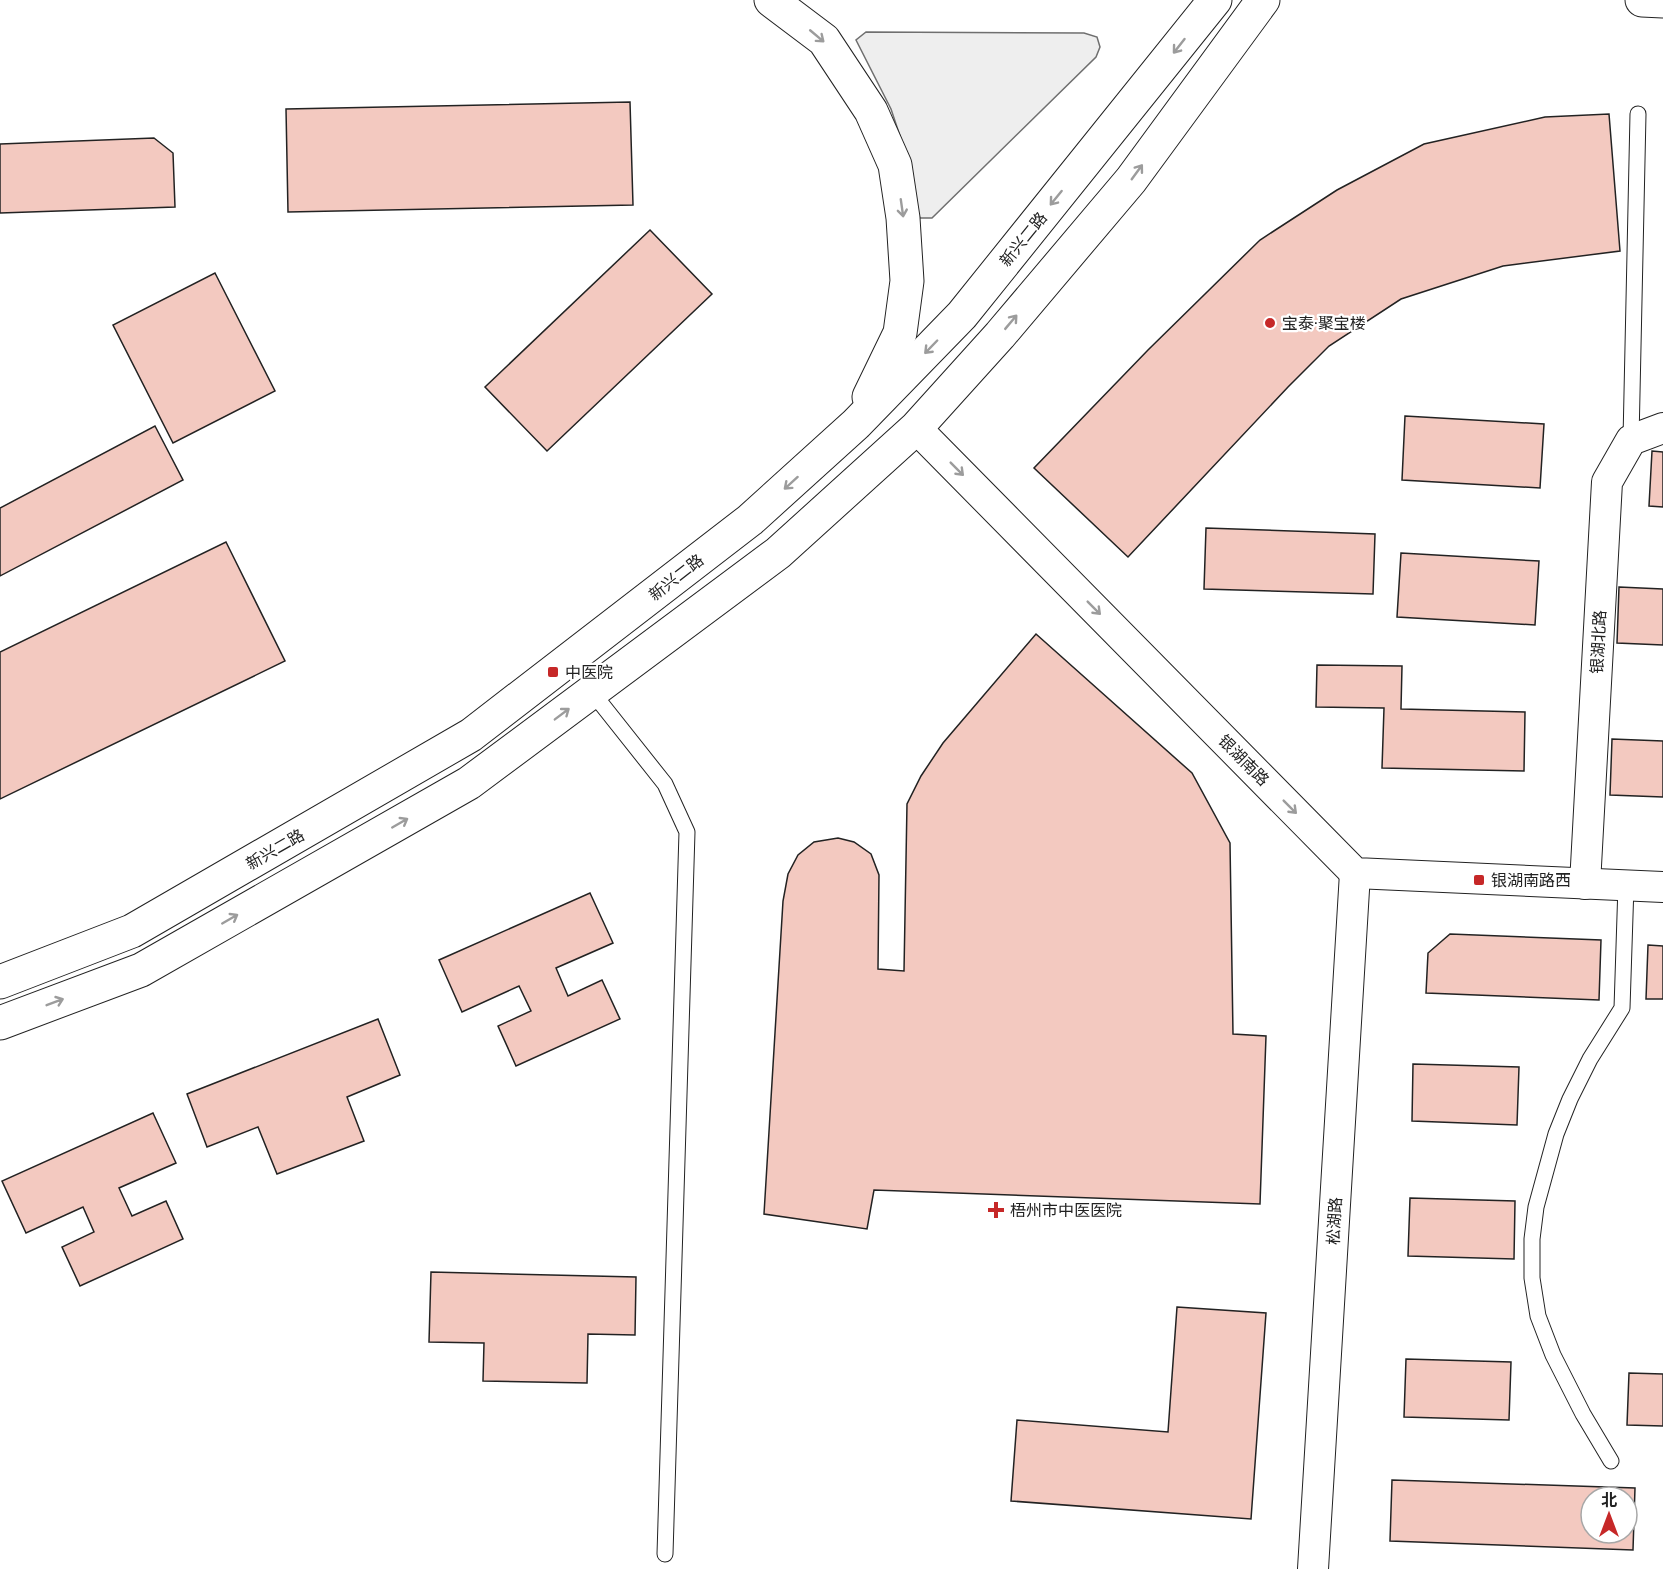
<svg xmlns="http://www.w3.org/2000/svg" width="1663" height="1569" viewBox="0 0 1663 1569" font-family="'Archivo Narrow','Noto Sans SC',sans-serif">
  <style>
    .green { fill: #eee; stroke: #6f6f6f; stroke-width: 1.5 }
    .building { fill: #f3c9c0; stroke: #222; stroke-width: 1.5; fill-rule: evenodd }
    .lines { fill: none; stroke-linecap: round; stroke-linejoin: round }
    .service-casing { stroke: #222; stroke-width: 17 }
    .minor-casing { stroke: #222; stroke-width: 32 }
    .secondary-casing { stroke: #222; stroke-width: 35 }
    .service { stroke: #fff; stroke-width: 15 }
    .minor { stroke: #fff; stroke-width: 30 }
    .secondary { stroke: #fff; stroke-width: 33 }
    .oneway { stroke: #9c9c9c }
    .poi-dot { fill: #c62828; stroke: #fff; stroke-width: 2 }
    .labels { text-anchor: middle; dominant-baseline: central; stroke-width: 4.5; stroke-linejoin: round; paint-order: stroke }
    .street-label { font-size: 16px; fill: #222; stroke: #fff }
    .poi-label { font-size: 16px; fill: #222; stroke: #fff; text-anchor: start }
  </style>
  <rect width="100%" height="100%" fill="#fff"/>
  <path class="green" d="M 866,32 L 1084,33 L 1097,37 L 1100,47 L 1096,57 L 932,218 L 920,218 L 914,204 L 905,151 L 891,109 L 856,40 Z"/>
  <g class="building">
    <path d="M 630,102 L 633,205 L 288,212 L 286,109 Z"/>
    <path d="M 1609,114 L 1620,251 L 1503,266 L 1401,299 L 1329,346 L 1288,387 L 1128,557 L 1034,468 L 1148,350 L 1260,240 L 1337,190 L 1424,144 L 1545,117 Z"/>
    <path d="M 154,138 L 173,153 L 175,207 L 0,213 L 0,144 Z"/>
    <path d="M 650,230 L 712,294 L 547,451 L 485,387 Z"/>
    <path d="M 215,273 L 275,391 L 173,443 L 113,325 Z"/>
    <path d="M 1405,416 L 1544,424 L 1540,488 L 1402,480 Z"/>
    <path d="M 155,426 L 183,480 L 0,576 L 0,508 Z"/>
    <path d="M 1652,451 L 1663,452 L 1663,507 L 1649,506 Z"/>
    <path d="M 1206,528 L 1375,534 L 1373,594 L 1204,589 Z"/>
    <path d="M 226,542 L 285,661 L 0,799 L 0,652 Z"/>
    <path d="M 1401,553 L 1539,561 L 1535,625 L 1397,617 Z"/>
    <path d="M 1619,587 L 1663,589 L 1663,645 L 1617,643 Z"/>
    <path d="M 1036,634 L 1192,773 L 1230,843 L 1233,1034 L 1266,1036 L 1260,1204 L 874,1190 L 867,1229 L 764,1214 L 783,901 L 788,874 L 798,855 L 814,842 L 838,838 L 854,842 L 871,854 L 879,875 L 878,969 L 904,971 L 907,804 L 921,776 L 943,743 Z"/>
    <path d="M 1317,665 L 1402,666 L 1401,709 L 1525,712 L 1524,771 L 1382,768 L 1384,708 L 1316,707 Z"/>
    <path d="M 1612,739 L 1663,741 L 1663,797 L 1610,795 Z"/>
    <path d="M 590,893 L 613,943 L 556,968 L 568,996 L 602,980 L 620,1019 L 516,1066 L 498,1026 L 531,1011 L 519,986 L 462,1012 L 439,960 Z"/>
    <path d="M 1450,934 L 1601,940 L 1599,1000 L 1426,993 L 1428,953 Z"/>
    <path d="M 1648,945 L 1663,946 L 1663,999 L 1646,999 Z"/>
    <path d="M 378,1019 L 400,1075 L 347,1097 L 364,1141 L 277,1174 L 258,1127 L 207,1147 L 187,1094 Z"/>
    <path d="M 1413,1064 L 1519,1067 L 1517,1125 L 1412,1121 Z"/>
    <path d="M 153,1113 L 176,1163 L 119,1188 L 132,1216 L 166,1201 L 183,1239 L 80,1286 L 62,1247 L 94,1232 L 83,1207 L 26,1233 L 2,1181 Z"/>
    <path d="M 1410,1198 L 1515,1201 L 1514,1259 L 1408,1256 Z"/>
    <path d="M 431,1272 L 636,1277 L 635,1335 L 588,1334 L 587,1383 L 483,1381 L 484,1343 L 429,1342 Z"/>
    <path d="M 1177,1307 L 1266,1313 L 1251,1519 L 1011,1501 L 1017,1420 L 1168,1432 Z"/>
    <path d="M 1406,1359 L 1511,1362 L 1509,1420 L 1404,1417 Z"/>
    <path d="M 1629,1373 L 1663,1374 L 1663,1426 L 1627,1425 Z"/>
    <path d="M 1392,1480 L 1635,1488 L 1633,1550 L 1390,1541 ZM 1591,1497 L 1627,1497 L 1627,1533 L 1591,1533 Z"/>
  </g>
  <g class="lines">
    <g class="service-casing">
      <g id="service">
        <path d="M 1631,440 L 1638,114"/>
        <path d="M 592,692 L 665,784 L 687,832 L 665,1554"/>
        <path d="M 1611,1461 L 1583,1414 L 1553,1355 L 1538,1316 L 1532,1278 L 1532,1239 L 1536,1207 L 1556,1134 L 1570,1099 L 1590,1059 L 1622,1008 L 1626,885"/>
      </g>
    </g>
    <g class="minor-casing">
      <g id="minor">
        <path d="M 916,428 L 1355,873 L 1663,887"/>
        <path d="M 1585,884 L 1607,482 L 1631,440 L 1663,428"/>
        <path d="M 1313,1569 L 1355,873"/>
      </g>
    </g>
    <g class="secondary-casing">
      <g id="secondary">
        <path d="M 771,0 L 824,40 L 871,111 L 895,165 L 903,218 L 907,281 L 900,333 L 869,397"/>
        <path d="M 1642,0 L 1663,1"/>
        <path d="M 0,982 L 132,931 L 471,735 L 750,520 L 856,424 L 962,315 L 1215,0"/>
        <path d="M 0,1023 L 141,970 L 469,783 L 778,553 L 916,428 L 1000,335 L 1131,180 L 1263,0"/>
      </g>
    </g>
    <use href="#service" class="service"/>
    <use href="#minor" class="minor"/>
    <use href="#secondary" class="secondary"/>
  </g>
  <defs><path id="oneway-shaft" d="M-6 0H5M1.5-3L5.5 0L1.5 3" fill="none" stroke-width="1.6" stroke-linecap="round" stroke-linejoin="round" transform="scale(1.5)"/></defs>
  <g class="oneway">
    <use href="#oneway-shaft" transform="translate(817 36) rotate(40)"/>
    <use href="#oneway-shaft" transform="translate(1179 46) rotate(128)"/>
    <use href="#oneway-shaft" transform="translate(1137 172) rotate(-54)"/>
    <use href="#oneway-shaft" transform="translate(1056 198) rotate(129)"/>
    <use href="#oneway-shaft" transform="translate(902 208) rotate(82)"/>
    <use href="#oneway-shaft" transform="translate(1011 322) rotate(-50)"/>
    <use href="#oneway-shaft" transform="translate(931 347) rotate(134)"/>
    <use href="#oneway-shaft" transform="translate(957 469) rotate(45)"/>
    <use href="#oneway-shaft" transform="translate(791 483) rotate(138)"/>
    <use href="#oneway-shaft" transform="translate(1094 608) rotate(45)"/>
    <use href="#oneway-shaft" transform="translate(562 714) rotate(-37)"/>
    <use href="#oneway-shaft" transform="translate(1290 807) rotate(45)"/>
    <use href="#oneway-shaft" transform="translate(400 823) rotate(-30)"/>
    <use href="#oneway-shaft" transform="translate(230 919) rotate(-30)"/>
    <use href="#oneway-shaft" transform="translate(55 1002) rotate(-21)"/>
  </g>
  <g class="poi-dot">
    <circle cx="1270" cy="323" r="6"/>
    <rect x="547" y="666" width="12" height="12" rx="3"/>
    <rect x="1473" y="874" width="12" height="12" rx="3"/>
    <path d="M993 1201h6v6h6v6h-6v6h-6v-6h-6v-6h6z"/>
  </g>
  <g class="labels">
    <g class="street-label">
      <text transform="translate(1023 239) rotate(-51)">新兴二路</text>
      <text transform="translate(676 577) rotate(-38)">新兴二路</text>
      <text transform="translate(1598 642) rotate(-87)">银湖北路</text>
      <text transform="translate(1244 760) rotate(45)">银湖南路</text>
      <text transform="translate(275 849) rotate(-30)">新兴二路</text>
      <text transform="translate(1334 1221) rotate(-87)">松湖路</text>
    </g>
    <g class="poi-label">
      <text x="1282" y="323">宝泰·聚宝楼</text>
      <text x="565" y="672">中医院</text>
      <text x="1491" y="880">银湖南路西</text>
      <text x="1010" y="1210">梧州市中医医院</text>
    </g>
  </g>
  <g transform="translate(1609 1515)"><circle r="28" fill="#ffffff" stroke="#a7a7a7" stroke-width="1.5"/>
  <path d="M0-4.5L10 22L0 15L-10 22Z" fill="#c62828"/>
  <text y="-9" font-size="16" font-weight="bold" text-anchor="middle" fill="#222222">北</text>
  </g>
</svg>
